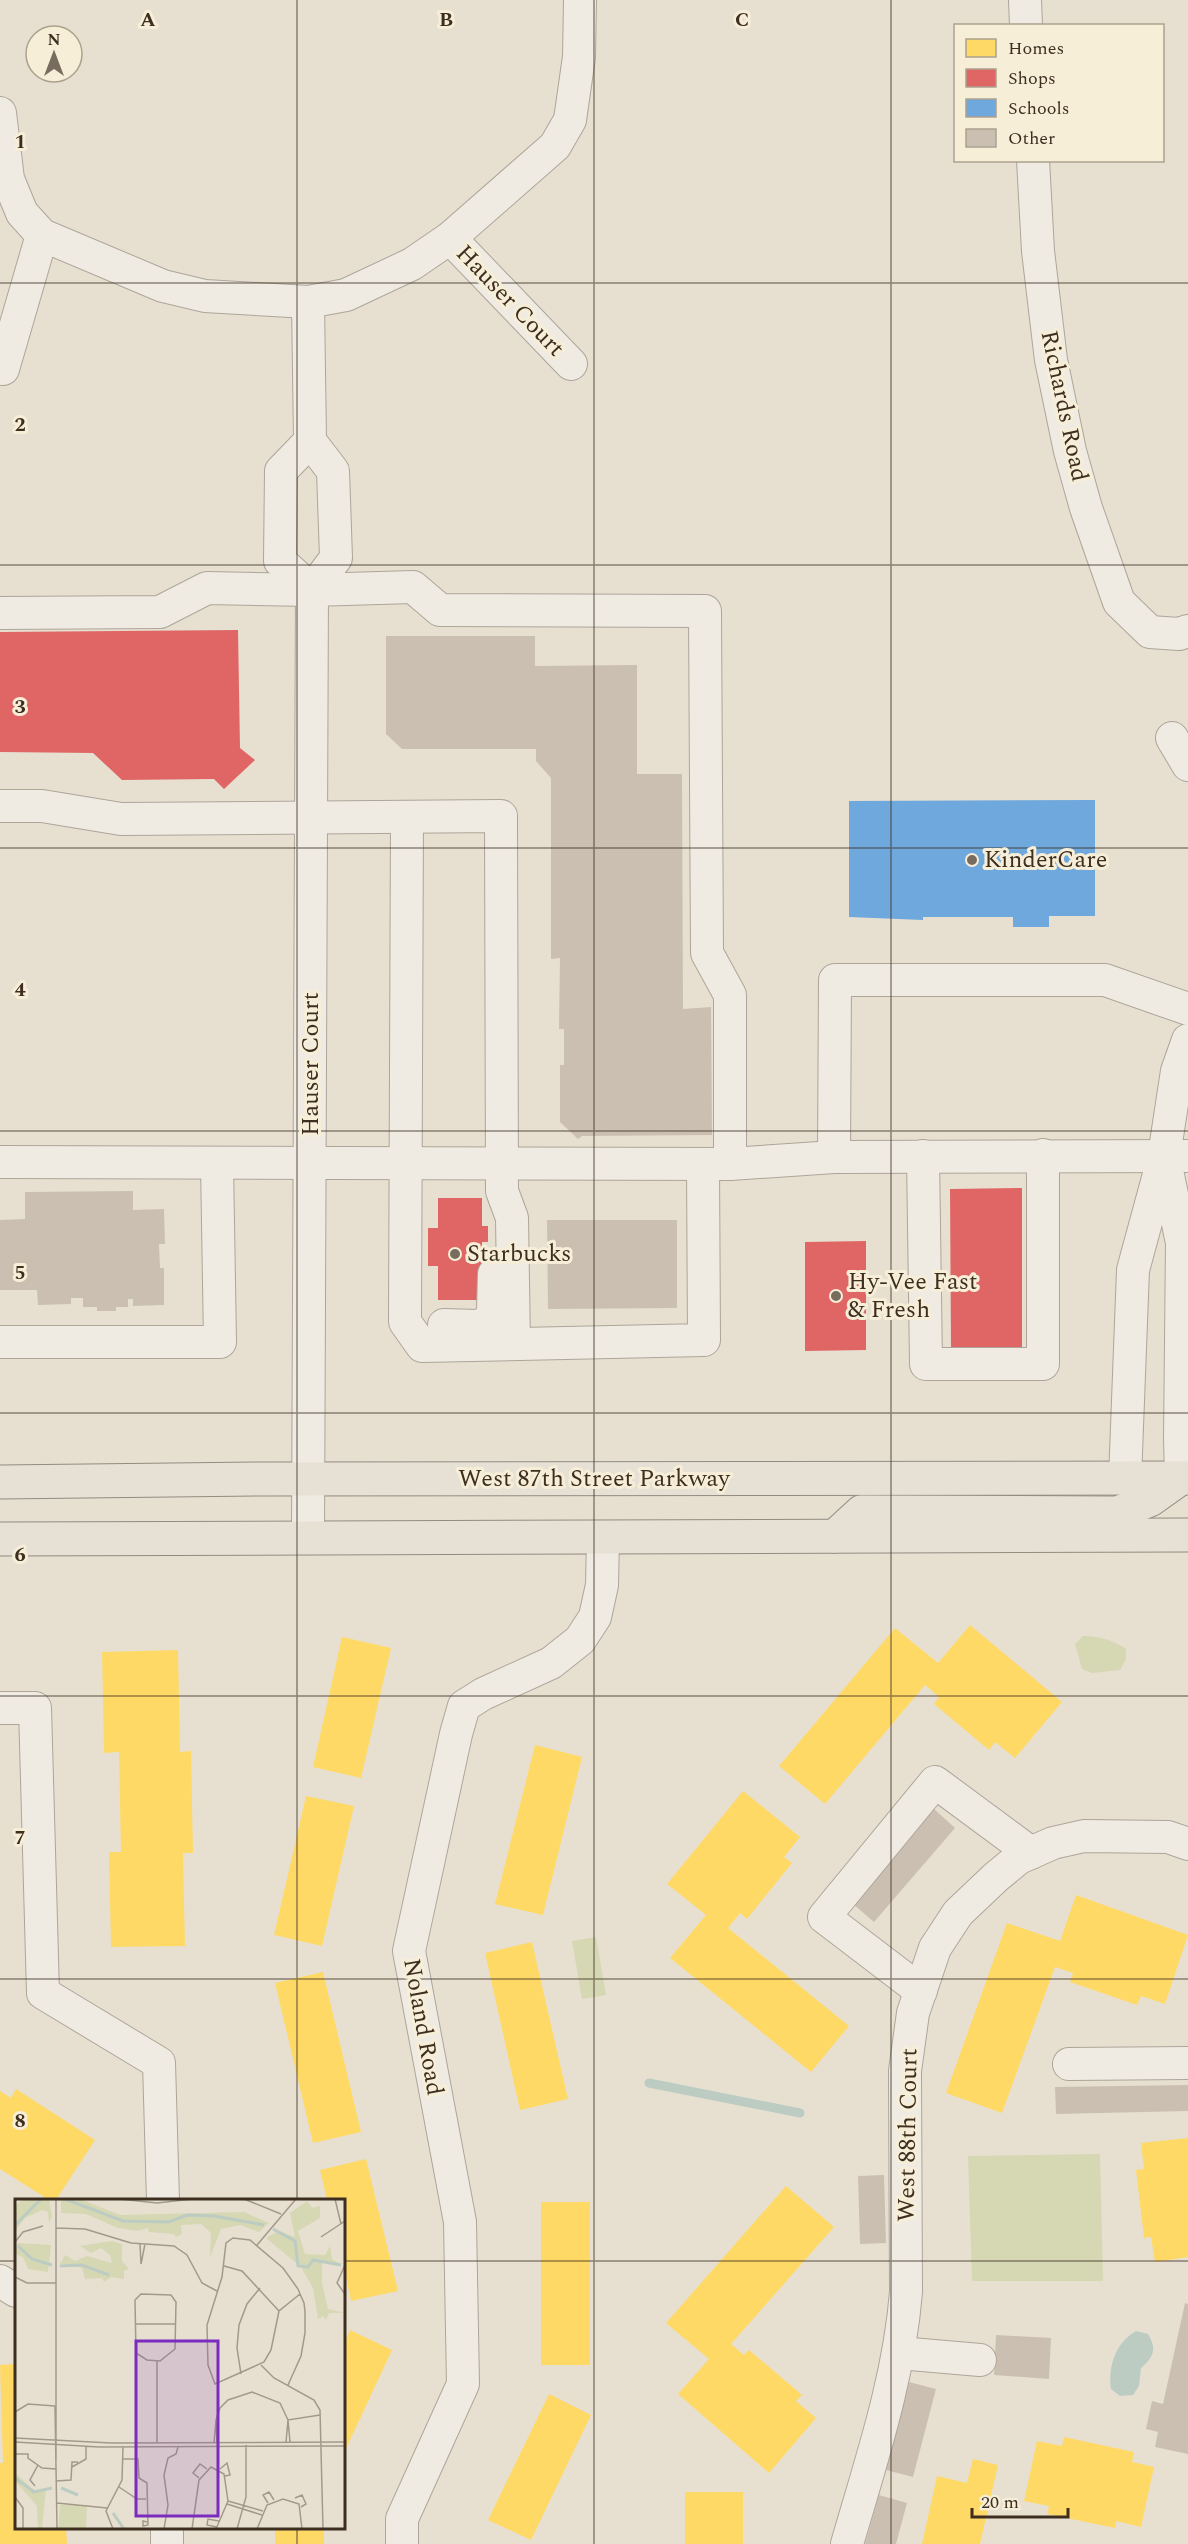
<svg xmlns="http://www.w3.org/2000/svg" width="1188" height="2544" viewBox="0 0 1188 2544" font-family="Spectral,serif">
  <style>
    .green { fill: #d6d7b3 }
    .water { fill: #bcccc2 }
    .homes { fill: #ffd966 }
    .shops { fill: #e06666 }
    .schools { fill: #6fa8dc }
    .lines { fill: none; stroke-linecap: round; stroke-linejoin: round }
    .stream { stroke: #bcccc2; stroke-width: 9 }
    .building { fill: #cbbfb2 }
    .minor-casing { stroke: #ada599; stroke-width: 34 }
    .major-casing { stroke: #928b80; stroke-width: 35 }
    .minor { stroke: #efebe3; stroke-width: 32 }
    .major { stroke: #e6e1d4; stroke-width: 33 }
    .grid { fill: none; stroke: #3d2e20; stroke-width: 1.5; stroke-opacity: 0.55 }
    .poi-dot { fill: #786c5e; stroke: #f7eed8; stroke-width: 2 }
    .labels { text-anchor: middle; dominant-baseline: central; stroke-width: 6; stroke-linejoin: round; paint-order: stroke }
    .street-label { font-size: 24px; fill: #3d2e20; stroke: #f7eed8 }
    .poi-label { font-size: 24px; fill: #3d2e20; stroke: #f7eed8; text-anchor: start }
    .inset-river { fill: none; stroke: #bcccc2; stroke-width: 3 }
    .inset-road { fill: none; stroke: #a3998a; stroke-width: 1.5 }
    .view { fill: #7b2cbf; fill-opacity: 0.15; stroke: #7b2cbf; stroke-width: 3 }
    .inset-edge { fill: none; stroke: #3d2e20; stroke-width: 3 }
    .grid-label { font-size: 20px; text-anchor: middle; font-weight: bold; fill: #3d2e20; stroke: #f7eed8; stroke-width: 6; stroke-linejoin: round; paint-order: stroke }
  </style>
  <rect width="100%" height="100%" fill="#e7e0d1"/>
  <g class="green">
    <path d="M 1083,1636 C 1099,1636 1113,1640 1126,1649 L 1126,1659 L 1120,1670 L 1092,1673 L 1082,1669 L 1075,1644 Z"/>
    <path d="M 596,1937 L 606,1995 L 582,1999 L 572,1941 Z"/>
    <path d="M 1100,2154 L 1103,2281 L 972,2281 L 968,2156 Z"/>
  </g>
  <path class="water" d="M 1136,2331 L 1148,2334 C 1157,2349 1154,2357 1141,2368 L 1139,2386 L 1133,2395 L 1120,2396 L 1111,2389 C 1108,2367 1115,2343 1136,2331 Z"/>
  <g class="homes">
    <path d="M 970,1625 L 1062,1702 L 1015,1758 L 995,1742 L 989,1750 L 934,1704 L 939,1697 L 925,1685 L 825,1804 L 779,1766 L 895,1628 L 938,1663 Z"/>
    <path d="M 342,1637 L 391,1648 L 361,1778 L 313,1767 Z"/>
    <path d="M 178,1650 L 180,1752 L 191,1751 L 193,1853 L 183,1853 L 185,1946 L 111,1947 L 109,1852 L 121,1852 L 119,1752 L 104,1753 L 102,1652 Z"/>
    <path d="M 535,1745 L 582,1757 L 543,1915 L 495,1904 Z"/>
    <path d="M 743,1791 L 800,1837 L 784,1857 L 792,1863 L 747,1919 L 740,1913 L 728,1928 L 849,2026 L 811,2072 L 670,1958 L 706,1915 L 667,1884 Z"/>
    <path d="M 306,1796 L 354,1806 L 322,1946 L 274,1935 Z"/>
    <path d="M 1076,1895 L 1188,1935 L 1165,2004 L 1141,1996 L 1137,2005 L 1070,1982 L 1073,1973 L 1055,1967 L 1002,2113 L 946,2093 L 1007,1923 L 1060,1941 Z"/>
    <path d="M 532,1942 L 568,2099 L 520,2110 L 485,1953 Z"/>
    <path d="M 323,1972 L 361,2132 L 313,2143 L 275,1983 Z"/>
    <path d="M 16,2089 L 95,2140 L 56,2200 L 49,2200 L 0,2169 L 0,2091 L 11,2098 Z"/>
    <path d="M 1188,2138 L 1188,2257 L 1155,2262 L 1151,2237 L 1144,2238 L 1136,2170 L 1144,2169 L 1141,2143 Z"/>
    <path d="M 366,2159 L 398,2291 L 351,2301 L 344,2268 L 344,2200 L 327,2200 L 320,2170 Z"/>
    <path d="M 786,2186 L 834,2227 L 731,2344 L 744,2355 L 749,2350 L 802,2395 L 796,2401 L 816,2418 L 769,2473 L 678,2394 L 709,2359 L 666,2323 Z"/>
    <rect x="541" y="2202" width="49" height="163"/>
    <path d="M 350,2330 L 392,2350 L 344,2453 L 344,2344 Z"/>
    <path d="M 16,2364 L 16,2528 L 66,2528 L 67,2544 L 0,2544 L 0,2463 L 3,2463 L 0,2365 Z"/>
    <path d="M 549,2394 L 591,2415 L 531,2540 L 488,2520 Z"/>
    <path d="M 1064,2437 L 1134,2452 L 1132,2462 L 1154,2467 L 1141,2527 L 1116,2521 L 1115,2528 L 1047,2514 L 1049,2506 L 1024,2501 L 1037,2441 L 1062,2446 Z"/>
    <path d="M 973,2459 L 998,2465 L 980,2544 L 922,2544 L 937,2476 L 967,2483 Z"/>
    <rect x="685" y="2492" width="58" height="52"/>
    <rect x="275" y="2528" width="49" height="16"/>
  </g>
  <g class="shops">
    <path d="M 238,630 L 240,748 L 255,760 L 224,789 L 214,779 L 122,780 L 93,753 L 0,752 L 0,632 Z"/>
    <path d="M 1022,1188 L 1022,1348 L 951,1348 L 950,1189 Z"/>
    <path d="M 438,1198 L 482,1198 L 482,1226 L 488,1226 L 488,1242 L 482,1242 L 482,1300 L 438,1300 L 438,1266 L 428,1266 L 428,1228 L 438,1228 Z"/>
    <path d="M 866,1241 L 866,1350 L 805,1351 L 805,1242 Z"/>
  </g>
  <path class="schools" d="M 1095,800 L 1095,916 L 1049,916 L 1049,927 L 1013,927 L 1013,917 L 923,917 L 923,920 L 849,917 L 849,801 Z"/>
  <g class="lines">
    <path class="stream" d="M 649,2083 L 800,2113"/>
  </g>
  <g class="building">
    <path d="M 386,636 L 535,636 L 535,666 L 637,665 L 637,774 L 682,774 L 683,1009 L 711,1007 L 712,1135 L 582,1136 L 578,1139 L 560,1122 L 560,1065 L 564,1065 L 564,1029 L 559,1029 L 560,958 L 551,959 L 551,778 L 536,761 L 536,749 L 402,749 L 386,734 Z"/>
    <path d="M 133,1191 L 133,1210 L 164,1209 L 165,1244 L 159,1244 L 160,1268 L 164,1268 L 164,1305 L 133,1306 L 133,1299 L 128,1299 L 128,1307 L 116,1307 L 116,1311 L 97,1311 L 97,1307 L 83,1307 L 83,1298 L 71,1298 L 71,1304 L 38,1305 L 37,1290 L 0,1290 L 0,1220 L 25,1219 L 25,1192 Z"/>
    <path d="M 547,1220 L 677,1220 L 677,1308 L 548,1309 Z"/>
    <path d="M 934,1809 L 955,1828 L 874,1922 L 853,1904 Z"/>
    <path d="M 1188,2085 L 1188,2111 L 1056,2114 L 1055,2087 Z"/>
    <path d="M 884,2175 L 886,2243 L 860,2244 L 858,2176 Z"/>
    <path d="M 1185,2303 L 1188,2304 L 1188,2454 L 1155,2447 L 1158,2432 L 1146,2429 L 1152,2401 L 1163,2404 Z"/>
    <path d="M 996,2335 L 1051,2338 L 1049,2379 L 994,2375 Z"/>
    <path d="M 909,2382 L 936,2389 L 913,2477 L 886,2470 Z"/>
    <path d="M 879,2495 L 907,2503 L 896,2544 L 865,2544 Z"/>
  </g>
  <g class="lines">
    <g class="minor-casing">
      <g id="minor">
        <path d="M 1025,0 L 1026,26"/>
        <path d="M 0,113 L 8,179 L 22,213 L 42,235 L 163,286 L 205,296 L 308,302 L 346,295 L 412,264 L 450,238 L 555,146 L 570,120 L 579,57 L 580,0"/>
        <path d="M 1033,160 L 1038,251 L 1051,360 L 1070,451 L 1086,508 L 1119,602 L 1150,632 L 1179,634 L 1188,631"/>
        <path d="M 450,238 L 571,364"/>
        <path d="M 308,302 L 310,441 L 333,471 L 336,558 L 312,590 L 308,1538"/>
        <path d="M 3,369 L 42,235"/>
        <path d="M 310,441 L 281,471 L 280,561 L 312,590"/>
        <path d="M 0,613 L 160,612 L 207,588 L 312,590 L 413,587 L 440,610 L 705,611 L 707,953 L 730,995 L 730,1164"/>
        <path d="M 1172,738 L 1188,765"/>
        <path d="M 0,806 L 42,806 L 121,819 L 501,816 L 502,1191 L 512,1218 L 514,1344"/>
        <path d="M 407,817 L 405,1322 L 422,1346 L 704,1340 L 703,1164"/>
        <path d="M 923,1156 L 926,1364 L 1043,1364 L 1043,1155"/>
        <path d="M 1164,1156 L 1177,1071 L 1188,1040"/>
        <path d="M 834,1157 L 835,980 L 1105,980 L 1188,1009"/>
        <path d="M 0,1162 L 730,1164 L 834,1157 L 1188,1156"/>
        <path d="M 444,1325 L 478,1326 L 490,1321 L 493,1310 L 494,1274"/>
        <path d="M 0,1342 L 220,1342 L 217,1163"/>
        <path d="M 1125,1479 L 1133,1270 L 1164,1156 L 1182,1243 L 1180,1438 L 1181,1478"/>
        <path d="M 0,1708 L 35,1708 L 43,1993 L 159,2063 L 163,2200"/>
        <path d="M 921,1991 L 824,1917 L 935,1782 L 1031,1853"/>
        <path d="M 1069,2064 L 1188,2063"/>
        <path d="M 0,2281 L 16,2291"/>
        <path d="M 899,2353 L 980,2360"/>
        <path d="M 167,2528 L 167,2544"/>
        <path d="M 402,2544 L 402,2519 L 463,2384 L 460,2222 L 409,1951 L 456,1734 L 464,1706 L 483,1694 L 551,1663 L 580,1640 L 595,1617 L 602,1585 L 603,1537"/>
        <path d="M 847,2544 C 871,2461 899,2379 906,2292 L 905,2071 L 913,2013 L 935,1948 L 958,1913 L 996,1877 L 1019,1858 L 1053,1843 L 1084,1836 L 1168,1837 L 1188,1844"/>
      </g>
    </g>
    <g class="major-casing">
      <g id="major">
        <path d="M 0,1482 L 261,1479 L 1188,1478"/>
        <path d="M 835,1536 L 861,1512 L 1117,1513 L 1150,1500 L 1181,1478"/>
        <path d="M 0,1539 L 1188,1535"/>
      </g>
    </g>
    <use href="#minor" class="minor"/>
    <use href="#major" class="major"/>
  </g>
  <path class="grid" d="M 297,0 L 297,2200M 594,0 L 594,2544M 891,0 L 891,2544M 0,283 L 1188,283M 0,565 L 1188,565M 0,848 L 1188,848M 0,1131 L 1188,1131M 0,1413 L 1188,1413M 0,1696 L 1188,1696M 0,1979 L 1188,1979M 0,2261 L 16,2261M 344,2261 L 1188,2261M 297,2528 L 297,2544"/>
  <g class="poi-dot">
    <circle cx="972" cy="860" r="6"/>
    <circle cx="455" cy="1254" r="6"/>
    <circle cx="836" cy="1296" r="6"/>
  </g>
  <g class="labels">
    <g class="street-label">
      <text transform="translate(510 301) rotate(46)">Hauser Court</text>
      <text transform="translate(1064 406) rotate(78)">Richards Road</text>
      <text transform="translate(311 1064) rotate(-90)">Hauser Court</text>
      <text x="594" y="1479">West 87th Street Parkway</text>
      <text transform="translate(423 2027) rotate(80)">Noland Road</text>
      <text transform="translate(908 2135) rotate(-89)">West 88th Court</text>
    </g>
    <g class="poi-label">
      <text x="984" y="860">KinderCare</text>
      <text x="467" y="1254">Starbucks</text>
      <text x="848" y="1282">Hy-Vee Fast<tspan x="848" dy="28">&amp; Fresh</tspan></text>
    </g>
  </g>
  <g transform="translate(15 2199)">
    <rect width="330" height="330" fill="#e7e0d1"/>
    <path d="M 8,0 L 34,0 L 37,18 L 34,24 L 33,13 L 27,11 L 10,19 L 0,32 L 0,7 ZM 46,0 L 65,0 L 105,16 L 229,13 L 254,24 L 244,33 L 225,26 L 206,30 L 195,58 L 196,34 L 186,25 L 166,26 L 167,35 L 161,38 L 159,35 L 134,33 L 133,29 L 123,32 L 103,29 L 71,15 L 46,14 ZM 292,2 L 297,9 L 305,7 L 305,19 L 283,32 L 290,55 L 310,56 L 315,47 L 317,60 L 324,64 L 320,67 L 313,62 L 307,64 L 307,84 L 313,110 L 330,114 L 314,114 L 311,121 L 308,117 L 303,120 L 298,89 L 286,68 L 251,39 L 264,32 L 280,38 L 275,14 ZM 97,42 L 107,45 L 107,62 L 114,70 L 109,72 L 109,80 L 96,78 L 89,83 L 87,79 L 70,80 L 67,69 L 45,65 L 50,56 L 60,62 L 72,57 L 97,64 L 95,56 L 86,49 L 76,54 L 65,47 ZM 2,44 L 36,46 L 33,73 L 13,70 L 8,58 L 0,55 ZM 0,274 L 19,291 L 31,290 L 27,330 L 23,330 L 22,307 L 0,282 ZM 45,306 L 72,306 L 71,330 L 43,330 Z" fill="#d6d7b3"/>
    <path class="inset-river" d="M 50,0 L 108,22 L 154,23 L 172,16 L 199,17 L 249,26M 0,26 L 26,0M 258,30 L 280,42 L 283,67 L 293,68 L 298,61 L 326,66M 3,47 L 17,60 L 37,66M 45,67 L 67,66 L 94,76M 0,279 L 19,293 L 37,289M 46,289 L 63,296M 98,314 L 109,330"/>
    <path class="inset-road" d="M 41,0 L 41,260M 104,0 L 142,4 L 178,0M 229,0 L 266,15M 320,0 L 326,25M 41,29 L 70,30 L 116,44 L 159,47 L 172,56 L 187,84 L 202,92M 306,38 L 330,22M 0,43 L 8,33 L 28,27M 125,45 L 126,65 L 130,45M 242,46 L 281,0M 330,66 L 322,84 L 330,95M 209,67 L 227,72 L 264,112M 0,78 L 12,84 L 41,84M 126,95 L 156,96 L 161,103 L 160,150 L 145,162 L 132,161 L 121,154 L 120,101 ZM 120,125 L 160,125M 142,162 L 142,243M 246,166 L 259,179 L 299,201 L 305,211 L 308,330M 226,175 L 222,149 L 224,126 L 232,105 L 245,89M 273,186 L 286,157 L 290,134 L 290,113 L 289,104 L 285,95 L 283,90 L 268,69 L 235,41 L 218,39 L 211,44 L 207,78 L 192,126 L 193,166 L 200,185 L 249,163 L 256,151 L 264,112 L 285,95M 40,207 L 42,330M 0,213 L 13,205 L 40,207M 201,221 L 205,209 L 213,201 L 237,193 L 265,204 L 273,221 L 305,216M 0,239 L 96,244 L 330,243M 0,243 L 84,248 L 330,247M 271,243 L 273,221 L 275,243M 199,244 L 201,221 L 202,244M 0,255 L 13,255 L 13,259 L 27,269 L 41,270M 108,260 L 123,260 L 124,279 L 132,284 L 133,326 L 128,327 L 128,322 L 132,323M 57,268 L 71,260 L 71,247M 205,270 L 212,264 L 215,276 L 210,277M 184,279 L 178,274 L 185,265 L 192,270M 41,282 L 56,281 L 57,263 L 63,263M 20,287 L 15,281 L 23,266M 104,288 L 122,300 L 131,300M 0,298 L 8,309 L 8,330M 280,299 L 287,296 L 291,305 L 286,308M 213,302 L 248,312M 42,304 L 92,309M 253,304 L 248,296 L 254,293 L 259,301M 212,305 L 247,316M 202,328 L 192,326 L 193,320 L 204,322M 98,330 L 91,312 L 107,281 L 108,248M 149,330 L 153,306 L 149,276 L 153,259 L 161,255 L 163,248M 177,330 L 184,281 L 196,268 L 209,275 L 213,302 L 201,330M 222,330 L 231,298 L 231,246M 242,330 L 252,306 L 268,300 L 284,305 L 287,330"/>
    <path class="view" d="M 121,142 L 203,142 L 203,317 L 121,317 Z"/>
    <rect width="330" height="330" class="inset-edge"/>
  </g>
  <g class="grid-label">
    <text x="148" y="26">A</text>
    <text x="446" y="26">B</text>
    <text x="742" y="26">C</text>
    <text x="20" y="148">1</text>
    <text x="20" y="431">2</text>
    <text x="20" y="713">3</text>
    <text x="20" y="996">4</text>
    <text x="20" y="1279">5</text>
    <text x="20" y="1561">6</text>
    <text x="20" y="1844">7</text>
    <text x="20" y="2127">8</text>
  </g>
  <rect x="954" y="24" width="210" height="138" fill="#f7eed8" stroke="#ada18e" stroke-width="1.5"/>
  <rect x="966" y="39" width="30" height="18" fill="#ffd966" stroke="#ada18e" stroke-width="1.5"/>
  <text x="1008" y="54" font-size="18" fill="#3d2e20">Homes</text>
  <rect x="966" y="69" width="30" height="18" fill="#e06666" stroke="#ada18e" stroke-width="1.5"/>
  <text x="1008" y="84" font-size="18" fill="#3d2e20">Shops</text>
  <rect x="966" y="99" width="30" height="18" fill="#6fa8dc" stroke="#ada18e" stroke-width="1.5"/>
  <text x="1008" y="114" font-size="18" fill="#3d2e20">Schools</text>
  <rect x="966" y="129" width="30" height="18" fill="#cbbfb2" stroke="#ada18e" stroke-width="1.5"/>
  <text x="1008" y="144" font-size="18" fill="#3d2e20">Other</text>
  <g transform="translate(54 54)"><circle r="28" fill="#f7eed8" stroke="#ada18e" stroke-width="1.5"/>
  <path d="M0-4.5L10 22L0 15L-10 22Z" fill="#786c5e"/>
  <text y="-9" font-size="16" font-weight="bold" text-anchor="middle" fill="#3d2e20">N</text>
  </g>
  <path d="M972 2508v9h96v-9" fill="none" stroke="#3d2e20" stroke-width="3"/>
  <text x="981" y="2508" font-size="18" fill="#3d2e20" stroke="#f7eed8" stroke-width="4.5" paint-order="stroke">20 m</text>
</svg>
